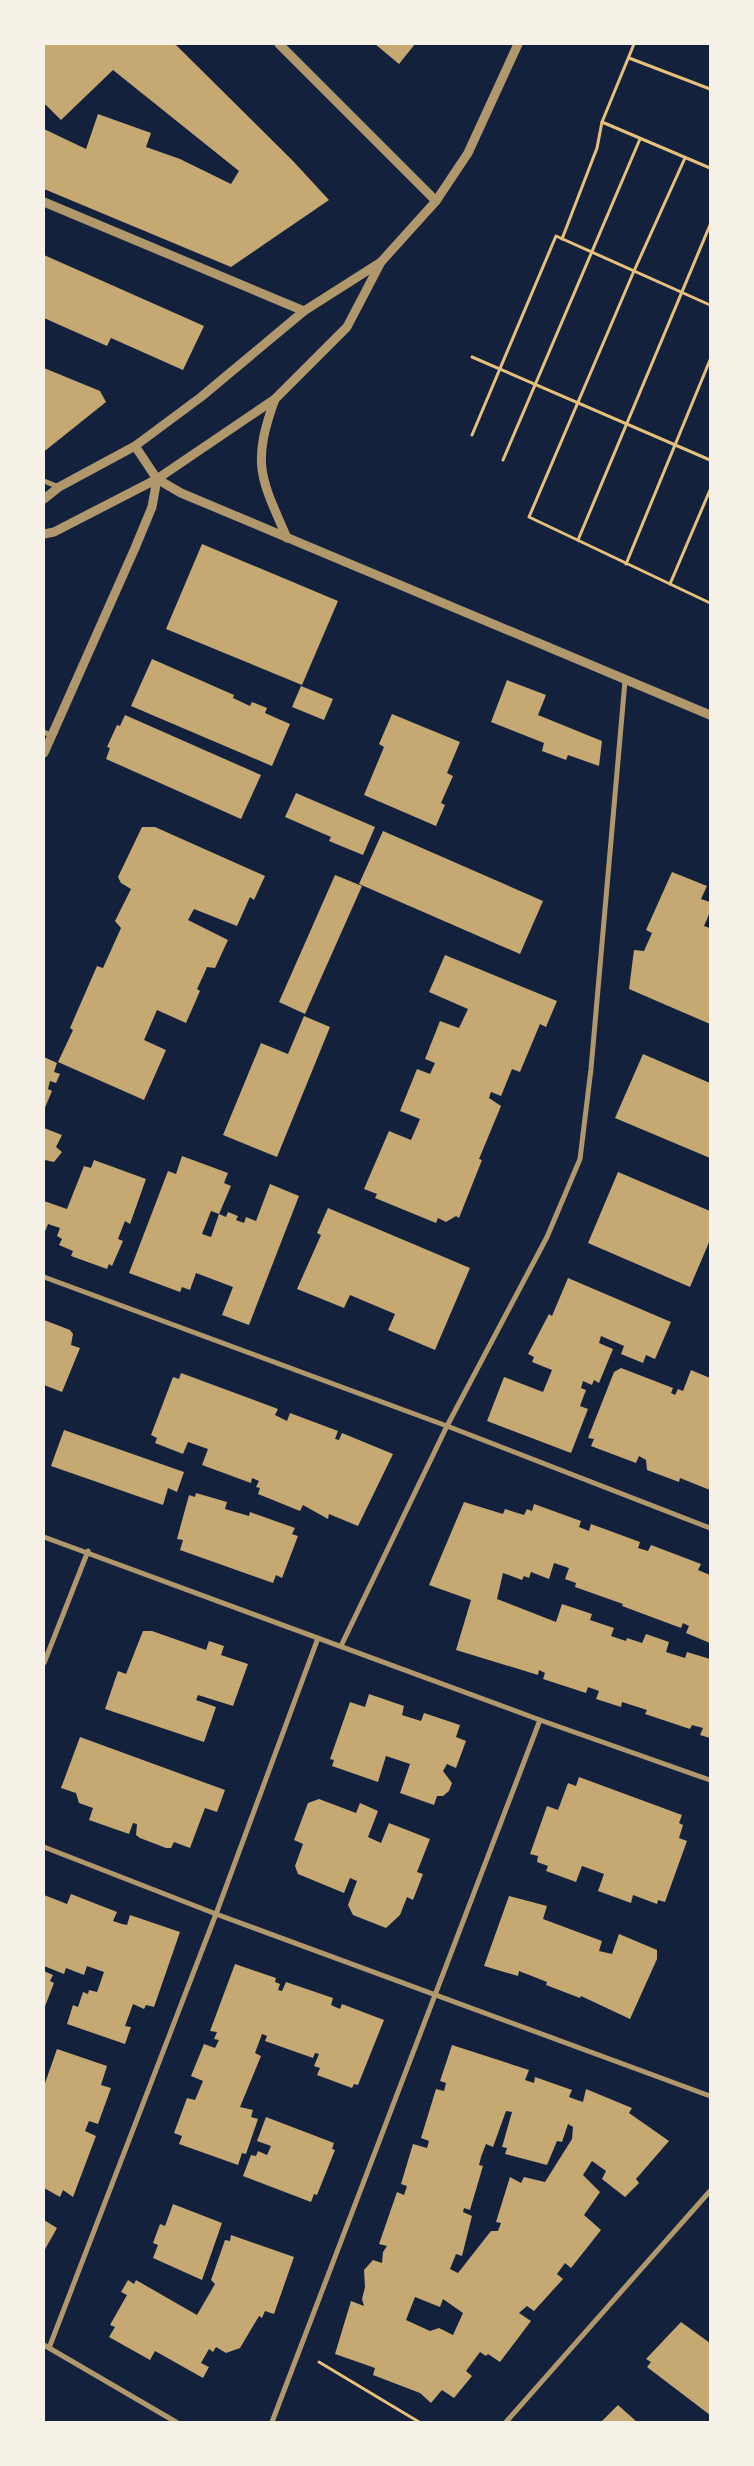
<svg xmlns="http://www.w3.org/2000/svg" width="754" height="2466" viewBox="0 0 754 2466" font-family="'Sofia Sans Condensed',sans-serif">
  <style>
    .building { fill: #c6a872; fill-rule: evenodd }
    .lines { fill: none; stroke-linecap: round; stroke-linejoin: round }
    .path { stroke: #e5c07b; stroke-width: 3 }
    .minor { stroke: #b1986c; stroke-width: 5 }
    .tertiary { stroke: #b1986c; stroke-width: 9 }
  </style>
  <rect width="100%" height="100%" fill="#14213d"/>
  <g class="building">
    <path d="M 44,44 L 175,44 L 293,161 L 329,200 L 231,267 L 44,189 L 44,129 L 86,149 L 98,114 L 151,133 L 146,147 L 180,159 L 231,184 L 239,171 L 113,70 L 61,120 L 46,105 L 44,106 Z"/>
    <path d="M 375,44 L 415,44 L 399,64 Z"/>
    <path d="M 44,255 L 204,326 L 183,370 L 111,338 L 107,346 L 44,318 Z"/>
    <path d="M 44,368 L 100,391 L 106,402 L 46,450 L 44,450 Z"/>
    <path d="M 202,544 L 338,601 L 302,685 L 166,629 Z"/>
    <path d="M 152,659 L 234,695 L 233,698 L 250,706 L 252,702 L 267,708 L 265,713 L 290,724 L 272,766 L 131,706 Z"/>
    <path d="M 507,680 L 546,695 L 538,715 L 602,741 L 599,766 L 568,755 L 566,760 L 542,751 L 544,743 L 491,722 Z"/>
    <path d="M 301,686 L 333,699 L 324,720 L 292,707 Z"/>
    <path d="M 392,714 L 460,742 L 447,773 L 453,776 L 441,803 L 445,805 L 436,826 L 364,795 L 384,747 L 379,744 Z"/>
    <path d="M 125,715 L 261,775 L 241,819 L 106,759 L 110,748 L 107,747 L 117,725 L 120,726 Z"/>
    <path d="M 296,793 L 375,827 L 363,855 L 329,841 L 331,837 L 285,817 Z"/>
    <path d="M 142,827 L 155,827 L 265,876 L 254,900 L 250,897 L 237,926 L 194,909 L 188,920 L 228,940 L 215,968 L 207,967 L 204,974 L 197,989 L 200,991 L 186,1023 L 157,1010 L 144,1040 L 166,1050 L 144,1100 L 58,1062 L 73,1030 L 70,1028 L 97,966 L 103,968 L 121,928 L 115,921 L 131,889 L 121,883 L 118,877 Z"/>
    <path d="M 383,831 L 543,901 L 520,954 L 359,884 Z"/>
    <path d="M 672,872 L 707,886 L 701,899 L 710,902 L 710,912 L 704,926 L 710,928 L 710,1024 L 629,989 L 634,950 L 644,951 L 652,933 L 646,930 Z"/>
    <path d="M 335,875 L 362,886 L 305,1014 L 279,1002 Z"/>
    <path d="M 445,955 L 557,1001 L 546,1027 L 540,1024 L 520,1072 L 512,1069 L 501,1096 L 491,1092 L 489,1098 L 501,1106 L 479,1159 L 482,1160 L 459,1218 L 456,1216 L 446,1222 L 438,1218 L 436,1223 L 375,1198 L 377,1194 L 364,1189 L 389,1131 L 411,1140 L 420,1119 L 400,1111 L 417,1069 L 430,1074 L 435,1063 L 425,1059 L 440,1021 L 459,1028 L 468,1009 L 429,992 Z"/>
    <path d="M 304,1016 L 330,1027 L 277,1157 L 223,1135 L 261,1043 L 288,1054 Z"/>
    <path d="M 643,1054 L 710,1083 L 710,1158 L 615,1118 Z"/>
    <path d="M 44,1057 L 57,1063 L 54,1072 L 60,1074 L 56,1083 L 50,1081 L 48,1089 L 52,1091 L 44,1110 Z"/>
    <path d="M 44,1128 L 62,1135 L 56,1147 L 62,1152 L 54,1162 L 45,1160 L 44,1162 Z"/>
    <path d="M 182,1156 L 228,1173 L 224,1183 L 231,1186 L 219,1214 L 211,1211 L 202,1234 L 211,1237 L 219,1214 L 226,1217 L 228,1212 L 238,1216 L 236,1220 L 244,1223 L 246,1217 L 256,1221 L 270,1184 L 299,1196 L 249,1325 L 222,1315 L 233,1287 L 196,1273 L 190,1290 L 182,1287 L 180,1292 L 129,1273 L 168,1171 L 176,1174 Z"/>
    <path d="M 94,1160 L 146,1179 L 130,1224 L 125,1221 L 118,1239 L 123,1241 L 112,1266 L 109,1264 L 107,1269 L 71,1256 L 73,1251 L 59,1245 L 62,1239 L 57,1236 L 60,1228 L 48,1224 L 44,1234 L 44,1201 L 67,1209 L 84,1166 L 91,1168 Z"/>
    <path d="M 618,1172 L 710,1211 L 710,1240 L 690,1287 L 588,1243 Z"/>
    <path d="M 328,1208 L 470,1268 L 435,1350 L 388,1330 L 395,1314 L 350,1295 L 344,1308 L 297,1289 L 321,1235 L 317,1233 Z"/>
    <path d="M 568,1278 L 671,1322 L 655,1359 L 646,1355 L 643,1363 L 621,1354 L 624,1346 L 601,1336 L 599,1343 L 613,1349 L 599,1383 L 594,1380 L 592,1385 L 583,1381 L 581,1388 L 586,1390 L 580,1406 L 588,1409 L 571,1453 L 487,1421 L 504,1377 L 543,1392 L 552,1370 L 532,1362 L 534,1357 L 528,1354 L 549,1314 L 552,1316 Z"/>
    <path d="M 44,1320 L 70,1330 L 73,1334 L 71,1345 L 80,1348 L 62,1392 L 44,1385 Z"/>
    <path d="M 621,1368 L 673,1388 L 671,1393 L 675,1395 L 678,1389 L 683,1391 L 691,1370 L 710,1378 L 710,1490 L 680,1478 L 679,1482 L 647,1470 L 646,1460 L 639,1456 L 636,1463 L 591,1446 L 594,1439 L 588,1438 L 614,1372 Z"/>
    <path d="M 181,1373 L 278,1409 L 275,1415 L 287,1421 L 290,1413 L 338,1431 L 335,1439 L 339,1440 L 342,1433 L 393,1454 L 358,1526 L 329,1514 L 328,1519 L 303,1505 L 300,1511 L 258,1494 L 260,1488 L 256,1487 L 259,1481 L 252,1478 L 251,1483 L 202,1465 L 208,1449 L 188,1442 L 183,1454 L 155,1443 L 157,1438 L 151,1435 L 173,1377 L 179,1379 Z"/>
    <path d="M 64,1430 L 184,1472 L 177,1492 L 168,1488 L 163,1505 L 51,1466 Z"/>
    <path d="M 196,1493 L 227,1502 L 225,1509 L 249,1516 L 250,1512 L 295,1528 L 292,1534 L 298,1536 L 282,1578 L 276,1575 L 273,1583 L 180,1550 L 183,1540 L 177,1539 L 189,1495 L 195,1497 Z"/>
    <path d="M 464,1502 L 503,1514 L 505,1509 L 524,1515 L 527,1509 L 532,1511 L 534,1504 L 581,1521 L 579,1527 L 589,1531 L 591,1524 L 640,1542 L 638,1548 L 648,1551 L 651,1545 L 701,1564 L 698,1570 L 710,1575 L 710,1643 L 686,1633 L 689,1626 L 683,1623 L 681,1628 L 622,1606 L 623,1604 L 575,1587 L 576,1583 L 565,1579 L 569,1568 L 554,1563 L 549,1579 L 531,1572 L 529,1578 L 524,1576 L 522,1580 L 503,1573 L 497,1599 L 556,1622 L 562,1604 L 592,1614 L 590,1620 L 614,1628 L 611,1636 L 626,1641 L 627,1638 L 642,1643 L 646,1634 L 669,1642 L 666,1652 L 685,1658 L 687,1652 L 710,1659 L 710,1738 L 700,1735 L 703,1728 L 692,1725 L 690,1729 L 645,1714 L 647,1710 L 622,1702 L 621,1707 L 596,1699 L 599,1691 L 588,1687 L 586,1693 L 543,1679 L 545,1673 L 539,1670 L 538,1675 L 456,1650 L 471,1600 L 429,1585 Z"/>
    <path d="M 143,1631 L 152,1631 L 206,1650 L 209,1641 L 224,1646 L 221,1655 L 248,1664 L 233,1706 L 198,1695 L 196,1700 L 216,1707 L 204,1742 L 105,1709 L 118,1671 L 126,1674 Z"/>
    <path d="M 369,1694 L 404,1706 L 402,1715 L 421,1721 L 424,1713 L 460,1725 L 456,1737 L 466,1741 L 456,1768 L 447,1764 L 443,1771 L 452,1783 L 449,1791 L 443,1796 L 437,1796 L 434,1805 L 400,1793 L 410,1764 L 386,1756 L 378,1782 L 332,1766 L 334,1760 L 330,1759 L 350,1702 L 365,1707 Z"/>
    <path d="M 80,1737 L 225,1790 L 217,1812 L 205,1808 L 190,1848 L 174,1842 L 171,1848 L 166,1848 L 140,1838 L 136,1835 L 137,1824 L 133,1823 L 129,1834 L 89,1820 L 93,1808 L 79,1803 L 76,1793 L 61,1788 Z"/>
    <path d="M 579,1777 L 682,1815 L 679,1823 L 683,1825 L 679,1838 L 687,1841 L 665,1902 L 658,1900 L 657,1904 L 633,1895 L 631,1903 L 598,1891 L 604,1874 L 582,1866 L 576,1882 L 546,1871 L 548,1866 L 537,1862 L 538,1856 L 530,1854 L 547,1806 L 558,1810 L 568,1783 L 576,1786 Z"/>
    <path d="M 319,1799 L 356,1813 L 360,1803 L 378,1811 L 368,1837 L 381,1843 L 389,1823 L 430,1839 L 417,1872 L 423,1874 L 413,1900 L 407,1897 L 400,1915 L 386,1928 L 353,1915 L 348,1905 L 357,1881 L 350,1878 L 344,1893 L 298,1874 L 295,1866 L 303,1844 L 294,1840 L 308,1803 Z"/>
    <path d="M 71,1894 L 117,1912 L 113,1921 L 122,1924 L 127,1925 L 130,1915 L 180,1932 L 154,2007 L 146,2005 L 144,2009 L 133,2004 L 125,2026 L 131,2027 L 125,2044 L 67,2024 L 73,2005 L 78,2007 L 83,1992 L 88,1994 L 89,1990 L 97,1992 L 104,1972 L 87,1966 L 84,1975 L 66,1968 L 64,1974 L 44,1966 L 44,1895 L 67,1904 Z"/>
    <path d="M 509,1896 L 547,1906 L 543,1919 L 602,1941 L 599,1951 L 612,1954 L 619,1934 L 657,1950 L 657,1959 L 630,2019 L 581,1996 L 580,1998 L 546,1985 L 547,1982 L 519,1971 L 518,1976 L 484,1966 Z"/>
    <path d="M 235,1964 L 276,1978 L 275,1982 L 280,1984 L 278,1990 L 282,1991 L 286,1982 L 333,1998 L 331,2005 L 340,2009 L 342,2004 L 384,2020 L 358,2085 L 354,2084 L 352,2088 L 317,2075 L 320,2068 L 314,2066 L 319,2054 L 315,2053 L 313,2058 L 265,2041 L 267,2036 L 262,2034 L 255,2053 L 261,2056 L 240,2107 L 253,2110 L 251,2117 L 258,2119 L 246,2154 L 242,2153 L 238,2165 L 179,2144 L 182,2136 L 174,2133 L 187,2098 L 195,2100 L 203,2081 L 191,2076 L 204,2044 L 215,2048 L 219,2040 L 214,2039 L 217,2032 L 210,2031 Z"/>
    <path d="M 44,1971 L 53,1975 L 50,1981 L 54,1983 L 44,2009 Z"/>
    <path d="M 452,2045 L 529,2070 L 525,2080 L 534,2083 L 535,2077 L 572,2090 L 569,2097 L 577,2100 L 583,2102 L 586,2089 L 632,2108 L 629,2113 L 669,2141 L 636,2179 L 639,2183 L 625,2197 L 602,2179 L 606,2171 L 592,2161 L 583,2175 L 600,2192 L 584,2215 L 601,2230 L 571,2268 L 565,2263 L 557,2274 L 563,2279 L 534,2311 L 527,2306 L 519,2313 L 531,2321 L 500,2362 L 488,2354 L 486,2356 L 480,2352 L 466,2371 L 472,2376 L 454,2398 L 442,2390 L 431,2403 L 420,2393 L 373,2375 L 375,2368 L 335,2354 L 351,2301 L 364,2306 L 362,2299 L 365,2287 L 364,2270 L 373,2260 L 382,2263 L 383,2252 L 387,2246 L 379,2244 L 397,2192 L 404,2195 L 407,2186 L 401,2184 L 413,2144 L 427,2148 L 429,2141 L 421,2138 L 436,2089 L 444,2091 L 446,2083 L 440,2081 ZM 506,2111 L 512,2112 L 502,2147 L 507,2148 L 505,2154 L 547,2165 L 557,2141 L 562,2142 L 568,2124 L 573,2127 L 572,2139 L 545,2182 L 524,2177 L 521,2183 L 510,2177 L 496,2222 L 501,2223 L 498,2231 L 491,2231 L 458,2273 L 450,2269 L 456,2254 L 462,2256 L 472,2216 L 463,2212 L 464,2208 L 470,2210 L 483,2166 L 479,2165 L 481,2157 L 486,2144 L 493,2147 ZM 415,2297 L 440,2307 L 443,2299 L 463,2313 L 453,2335 L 439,2328 L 430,2331 L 406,2320 Z"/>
    <path d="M 57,2049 L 107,2066 L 101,2085 L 111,2088 L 98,2124 L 89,2121 L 85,2131 L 96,2136 L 73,2197 L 63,2190 L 60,2197 L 44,2188 L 44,2086 Z"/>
    <path d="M 266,2117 L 334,2143 L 332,2149 L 335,2150 L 317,2195 L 314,2194 L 311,2202 L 243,2176 L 251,2155 L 256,2156 L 258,2151 L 267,2155 L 271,2146 L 257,2141 Z"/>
    <path d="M 173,2204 L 222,2223 L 202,2280 L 153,2258 L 158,2245 L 153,2243 L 160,2224 L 165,2226 Z"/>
    <path d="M 44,2220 L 57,2228 L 44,2251 Z"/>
    <path d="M 231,2235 L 294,2257 L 274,2314 L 265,2311 L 262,2318 L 259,2316 L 240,2348 L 226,2353 L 216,2347 L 213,2352 L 209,2349 L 201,2363 L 209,2367 L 203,2378 L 155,2351 L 150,2360 L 109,2337 L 115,2327 L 110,2325 L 127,2295 L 121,2292 L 128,2280 L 134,2284 L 136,2280 L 197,2315 L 215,2284 L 211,2280 L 225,2240 L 230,2241 Z"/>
    <path d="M 681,2322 L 710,2343 L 710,2415 L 647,2367 L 651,2362 L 646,2359 Z"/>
    <path d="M 618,2405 L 637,2422 L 601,2422 Z"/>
  </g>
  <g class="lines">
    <g class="path">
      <path d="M 629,58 L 710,89"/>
      <path d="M 602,122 L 710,168"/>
      <path d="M 685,158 L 634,271 L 529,517 L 710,603"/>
      <path d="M 562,239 L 597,148 L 602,122 L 634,44"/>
      <path d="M 472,357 L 710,460"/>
      <path d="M 472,435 L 556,236 L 710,305"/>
      <path d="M 503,460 L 640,139"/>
      <path d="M 578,540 L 710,225"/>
      <path d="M 626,564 L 710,360"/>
      <path d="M 670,584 L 710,490"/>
      <path d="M 319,2362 L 419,2422"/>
    </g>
    <g class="minor">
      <path d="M 44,481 L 59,487"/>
      <path d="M 44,732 L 52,736"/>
      <path d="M 44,1277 L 447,1426 L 710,1528"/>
      <path d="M 44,1537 L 540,1720 L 710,1780"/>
      <path d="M 341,1646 L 447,1426 L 547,1237 L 580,1159 L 591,1069 L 625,681"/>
      <path d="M 44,1663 L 88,1551"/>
      <path d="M 44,1847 L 216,1914 L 710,2096"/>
      <path d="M 44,2345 L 176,2422"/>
      <path d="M 49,2348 L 216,1914 L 318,1638"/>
      <path d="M 272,2422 L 540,1720"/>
      <path d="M 506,2422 L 710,2191"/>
    </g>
    <g class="tertiary">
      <path d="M 279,44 L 436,201"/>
      <path d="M 44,202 L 304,311"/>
      <path d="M 275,399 C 251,465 261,478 287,538"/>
      <path d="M 135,446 L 157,479 L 181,493 L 710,715"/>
      <path d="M 44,499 L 59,487 L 135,446 L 201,397 L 304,311 L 381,262"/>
      <path d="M 44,534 L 54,532 L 157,479 L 275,399 L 347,327 L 381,262 L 436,201 L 468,153 L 518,44"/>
      <path d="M 44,753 L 135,548 L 152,507 L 157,479"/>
    </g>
  </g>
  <rect width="754" height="2466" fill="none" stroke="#f6f1e7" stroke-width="90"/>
</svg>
